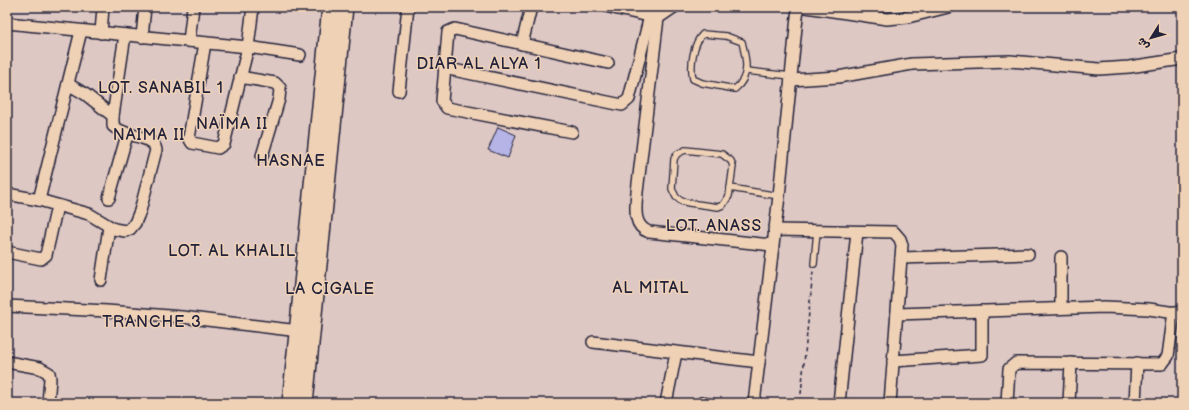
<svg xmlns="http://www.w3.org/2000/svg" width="1189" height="410" viewBox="0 0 1189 410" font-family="'Balsamiq Sans','Playpen Sans Arabic',sans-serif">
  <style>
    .building { fill: #b6b4e6; stroke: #22223b }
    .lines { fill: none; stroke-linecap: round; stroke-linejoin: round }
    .service-casing { stroke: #22223b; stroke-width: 8 }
    .minor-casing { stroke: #22223b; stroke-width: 14 }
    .primary-casing { stroke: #22223b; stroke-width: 20 }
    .path { stroke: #22223b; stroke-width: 1.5; stroke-dasharray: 4 3; stroke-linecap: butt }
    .service { stroke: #efd1b6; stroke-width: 5.5 }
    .minor { stroke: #efd1b6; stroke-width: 11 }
    .primary { stroke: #efd1b6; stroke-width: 17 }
    .labels { text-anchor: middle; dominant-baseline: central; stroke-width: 3; stroke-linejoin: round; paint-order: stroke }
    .quarter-label { font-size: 16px; letter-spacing: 1px; fill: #22223b; stroke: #efd1b6 }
  </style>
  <rect width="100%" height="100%" fill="#dec8c4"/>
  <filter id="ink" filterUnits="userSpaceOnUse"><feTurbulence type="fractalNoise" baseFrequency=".025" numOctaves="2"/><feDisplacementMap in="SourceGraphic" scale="8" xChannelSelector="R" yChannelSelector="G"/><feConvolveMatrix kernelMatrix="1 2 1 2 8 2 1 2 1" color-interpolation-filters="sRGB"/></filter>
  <g filter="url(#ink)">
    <path class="building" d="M 498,127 L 516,135 L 508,158 L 488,150 Z"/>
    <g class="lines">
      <g class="service-casing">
        <g id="service">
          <path d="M 703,34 L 726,36 L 742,42 C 746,59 751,76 735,89 L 702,83 L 693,79 C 690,66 693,43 703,34 Z"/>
          <path d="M 746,71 L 791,76"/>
          <path d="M 685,150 L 722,154 L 731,161 L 733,166 L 729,196 L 723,205 L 718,207 L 689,203 L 681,201 L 676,197 L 672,189 L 674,159 L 677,154 Z"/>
          <path d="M 730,188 L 779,196"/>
          <path d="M 814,264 L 817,231"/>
          <path d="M 701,400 L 721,403"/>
          <path d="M 800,403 L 800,402"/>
        </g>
      </g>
      <g class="minor-casing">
        <g id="minor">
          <path d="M 609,7 L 658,18"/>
          <path d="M 674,7 L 658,18 L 637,192 C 636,206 632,226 649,232 L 772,245"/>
          <path d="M 806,7 L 887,19 L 908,17 L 948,7"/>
          <path d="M 7,23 L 248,47 L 300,55"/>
          <path d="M 101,33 L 103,7"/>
          <path d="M 142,37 L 145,7"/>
          <path d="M 189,41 L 193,7"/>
          <path d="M 205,43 L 189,138 L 192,143 L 218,148 L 224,144 L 248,47 L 253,7"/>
          <path d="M 522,44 L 531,7"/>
          <path d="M 444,68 L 622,105 L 629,99 L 650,16"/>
          <path d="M 240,77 L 275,83 L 280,88 L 279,99 L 262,156"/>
          <path d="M 791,80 L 838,77 L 912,64 L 1010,61 L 1099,69 L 1129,67 L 1182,59"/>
          <path d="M 399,91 L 408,7"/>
          <path d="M 113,116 L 125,35"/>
          <path d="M 572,132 L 447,108 L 442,101 L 448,32 L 455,29 L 608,63"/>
          <path d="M 7,194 L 39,200 L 81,31"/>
          <path d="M 109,198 L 127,135"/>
          <path d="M 39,200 L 89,214 L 114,229 L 125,231 L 130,229 L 135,223 L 140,211 L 156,150 C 154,135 126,138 113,126 L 113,116 L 85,94 L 68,84"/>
          <path d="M 774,230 L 894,232 L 900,239 L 902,245 L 890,403"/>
          <path d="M 7,252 L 41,259 L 46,255 L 57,206"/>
          <path d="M 1061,257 L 1061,308"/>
          <path d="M 901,258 L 1028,254"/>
          <path d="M 101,280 L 109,227"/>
          <path d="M 7,306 L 107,311 L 182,317 L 299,331"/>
          <path d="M 897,314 L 1104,307 L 1149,309 L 1182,314"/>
          <path d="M 593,342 L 759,362"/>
          <path d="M 893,361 L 982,355 L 982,311"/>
          <path d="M 7,362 L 40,368 L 49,373 L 50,379 L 48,403"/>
          <path d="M 666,403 L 676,353"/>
          <path d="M 754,403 L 779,196 L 798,7"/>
          <path d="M 839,403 L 857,232"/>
          <path d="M 1007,403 L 1009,369 L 1016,363 L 1162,364 L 1168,356 L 1174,312"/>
          <path d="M 1069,403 L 1071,363"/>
          <path d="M 1135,403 L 1137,363"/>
        </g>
      </g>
      <g class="primary-casing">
        <g id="primary">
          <path d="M 291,403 L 331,7"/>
          <path d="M 304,403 L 344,7"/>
        </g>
      </g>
      <path class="path" d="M 801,394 L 813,271"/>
      <use href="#service" class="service"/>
      <use href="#minor" class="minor"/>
      <use href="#primary" class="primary"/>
    </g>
  </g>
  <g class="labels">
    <g class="quarter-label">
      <text x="479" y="64">DIAR AL ALYA 1</text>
      <text x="161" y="88">LOT. SANABIL 1</text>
      <text x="232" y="124">NAÏMA II</text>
      <text x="149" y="135">NAIMA II</text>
      <text x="291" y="161">HASNAE</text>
      <text x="714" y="226">LOT. ANASS</text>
      <text x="232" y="251">LOT. AL KHALIL</text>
      <text x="651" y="288">AL MITAL</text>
      <text x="330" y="289">LA CIGALE</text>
      <text x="152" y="322">TRANCHE 3</text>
    </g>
  </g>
  <rect width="1189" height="410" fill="none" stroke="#efd1b6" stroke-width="24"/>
  <rect x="12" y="12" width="1165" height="386" fill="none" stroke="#22223b" stroke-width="1.5" filter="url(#ink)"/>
  <g transform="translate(1151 38) rotate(233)" stroke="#efd1b6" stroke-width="3" paint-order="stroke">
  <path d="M0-3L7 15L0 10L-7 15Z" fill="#22223b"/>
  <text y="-6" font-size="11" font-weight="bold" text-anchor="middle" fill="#22223b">ش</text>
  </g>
</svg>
